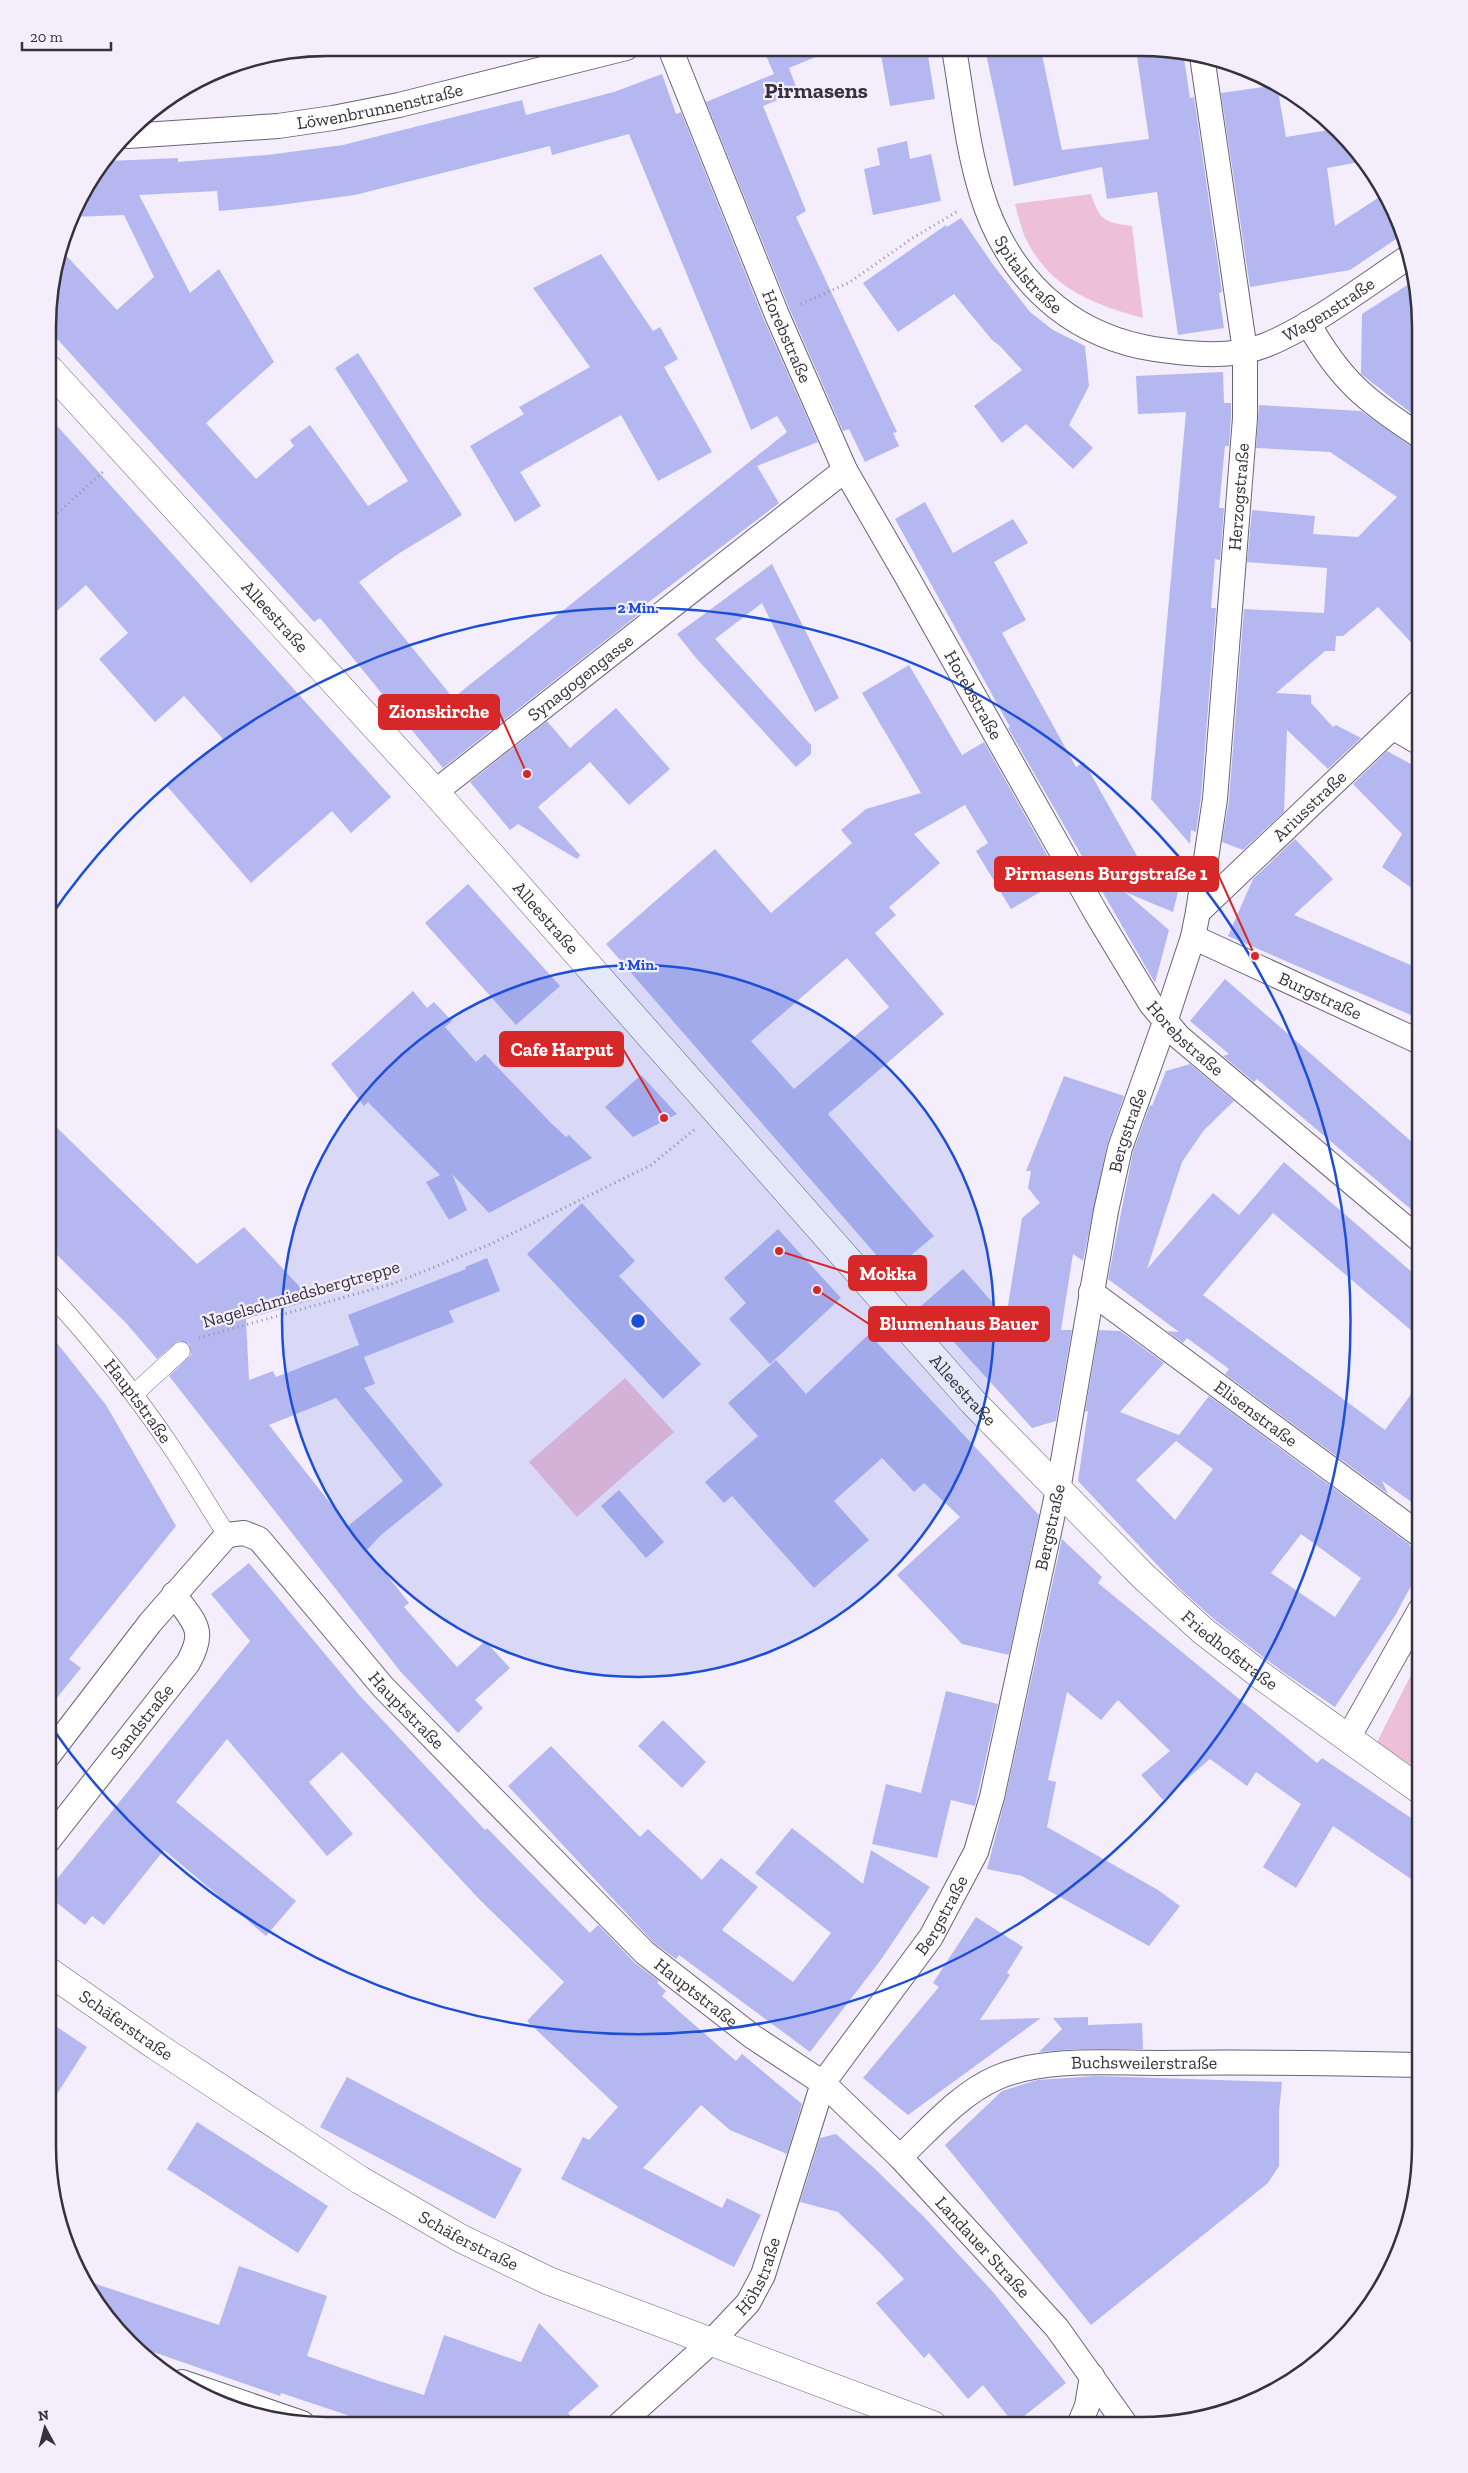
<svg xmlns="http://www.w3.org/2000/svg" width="1468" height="2473" viewBox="0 0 1468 2473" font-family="'Zilla Slab',serif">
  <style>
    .green { fill: #edc0d7 }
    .building { fill: #b5b8f0; fill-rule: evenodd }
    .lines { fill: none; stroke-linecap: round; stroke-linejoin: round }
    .pedestrian-casing { stroke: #6b6278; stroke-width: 19 }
    .minor-casing { stroke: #6b6278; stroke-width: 26 }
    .tertiary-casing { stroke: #6b6278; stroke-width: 29 }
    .secondary-casing { stroke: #6b6278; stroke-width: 29 }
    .path { stroke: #9994a0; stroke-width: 3; stroke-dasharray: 1 4; stroke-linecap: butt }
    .pedestrian { stroke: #fff; stroke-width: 18 }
    .minor { stroke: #fff; stroke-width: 24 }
    .tertiary { stroke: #fff; stroke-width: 28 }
    .secondary { stroke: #fff; stroke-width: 28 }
    .ring { fill: none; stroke: #1d4ed8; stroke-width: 2.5 }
    .labels { text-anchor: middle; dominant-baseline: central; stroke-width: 4.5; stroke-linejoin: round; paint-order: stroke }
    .street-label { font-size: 18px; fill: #36323c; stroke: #f3edfc }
    .district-label { font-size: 22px; font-weight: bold; fill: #36323c; stroke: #f3edfc }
    .rim { fill: none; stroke: #36323c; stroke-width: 2.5 }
    .centre { fill: #1d4ed8; stroke: #f3edfc; stroke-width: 2.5 }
    .ring-label { font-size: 15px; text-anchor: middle; font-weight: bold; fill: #1d4ed8; stroke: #f3edfc; stroke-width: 4.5; stroke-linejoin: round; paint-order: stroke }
    .leader { fill: none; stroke: #d62828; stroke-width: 2 }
    .callout-dot { fill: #d62828; stroke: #f3edfc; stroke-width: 2 }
    .callout { fill: #d62828; stroke: #d62828; stroke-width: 2 }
    .callout-label { font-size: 19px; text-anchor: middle; font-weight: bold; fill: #fff }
  </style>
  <rect width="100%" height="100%" fill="#f3edfc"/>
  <g class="green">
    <path d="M 1091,194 C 1100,221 1104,222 1132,226 L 1143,318 C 1092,304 1049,288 1025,237 C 1021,227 1018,215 1015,204 Z"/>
    <path d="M 625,1378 L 674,1432 L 577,1517 L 529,1462 Z"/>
    <path d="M 1420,1657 L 1420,1771 L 1377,1742 Z"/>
  </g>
  <g class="building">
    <path d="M 763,49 L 835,49 L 789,68 L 798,92 L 763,106 L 806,211 L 796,217 L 897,432 L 893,433 L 899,446 L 865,462 L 849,429 L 843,431 L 790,310 L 706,102 L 774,74 Z"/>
    <path d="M 880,49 L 927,49 L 935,99 L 890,106 Z"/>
    <path d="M 985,49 L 1041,50 L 1062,150 L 1149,139 L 1136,50 L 1183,52 L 1190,98 L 1194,97 L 1222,292 L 1219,293 L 1224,328 L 1178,335 L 1157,192 L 1107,199 L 1102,167 L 1014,186 Z"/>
    <path d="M 662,74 L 676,114 L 681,112 L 764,320 L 818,442 L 757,466 L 779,503 L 637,611 L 639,614 L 443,768 L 320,618 L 314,622 L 50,331 L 50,291 L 62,251 L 117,310 L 154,277 L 124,215 L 72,217 L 76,203 L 109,161 L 178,158 L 178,162 L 267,155 L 343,145 L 522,100 L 526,115 L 614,92 ZM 629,134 L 751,430 L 777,416 L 787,432 L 453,698 L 359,582 L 398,554 L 462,515 L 358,353 L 335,368 L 408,481 L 368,506 L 310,425 L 290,440 L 294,446 L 256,479 L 206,423 L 274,362 L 219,269 L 190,293 L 139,195 L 217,191 L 219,211 L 272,206 L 355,195 L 550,146 L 552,155 Z"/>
    <path d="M 1277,85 L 1286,137 L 1335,129 L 1365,161 L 1327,168 L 1335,226 L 1384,194 L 1399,221 L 1402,235 L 1350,270 L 1250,287 L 1221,93 Z"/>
    <path d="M 907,141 L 910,159 L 931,154 L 941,201 L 873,215 L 864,169 L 880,165 L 877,148 Z"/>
    <path d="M 961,218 L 994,266 L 1030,312 L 1053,330 L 1085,346 L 1089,386 L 1069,425 L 1093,448 L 1073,469 L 1026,424 L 1002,443 L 974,406 L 1022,370 L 1000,346 L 992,340 L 954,294 L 898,332 L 863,283 L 946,225 L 947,227 Z"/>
    <path d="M 601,254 L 653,331 L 660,327 L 678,359 L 664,367 L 712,452 L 658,481 L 621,415 L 520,472 L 541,506 L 515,522 L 470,446 L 524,414 L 519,407 L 590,367 L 533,288 Z"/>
    <path d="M 1412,282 L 1420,327 L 1420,420 L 1361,374 L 1362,314 Z"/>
    <path d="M 1223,372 L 1224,403 L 1231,403 L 1231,417 L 1229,446 L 1225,446 L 1219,508 L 1224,508 L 1220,560 L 1215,559 L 1211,608 L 1216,608 L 1201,797 L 1196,832 L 1191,830 L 1190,844 L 1151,799 L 1186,412 L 1138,414 L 1136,376 Z"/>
    <path d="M 1259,405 L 1361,411 L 1412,447 L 1420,450 L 1420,652 L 1378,607 L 1343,636 L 1336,636 L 1335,651 L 1325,651 L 1276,693 L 1311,695 L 1311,703 L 1333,727 L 1336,725 L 1361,738 L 1328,769 L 1287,730 L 1284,812 L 1243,850 L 1222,842 L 1229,800 L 1244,609 L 1324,613 L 1327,568 L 1247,562 L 1252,510 L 1315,516 L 1313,534 L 1358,537 L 1397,497 L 1330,452 L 1256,448 Z"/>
    <path d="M 50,418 L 391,797 L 351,833 L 332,811 L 251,883 L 167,786 L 223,739 L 184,696 L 155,722 L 99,659 L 128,633 L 86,585 L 49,618 Z"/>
    <path d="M 925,502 L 953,553 L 1013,519 L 1028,543 L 994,562 L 1026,620 L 1002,633 L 1076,767 L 1084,762 L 1150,879 L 1187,856 L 1173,912 L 1125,892 L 1169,930 L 1155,983 L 1008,728 L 1010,727 L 895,519 Z"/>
    <path d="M 772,564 L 839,698 L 815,712 L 762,603 L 715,639 L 811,745 L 811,754 L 796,767 L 696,658 L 677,634 Z"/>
    <path d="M 909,665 L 962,755 L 984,742 L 1061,880 L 1011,909 L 976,851 L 988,843 L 965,805 L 914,834 L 940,863 L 889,907 L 896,915 L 875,933 L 944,1014 L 828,1114 L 934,1236 L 891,1272 L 606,944 L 715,849 L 771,913 L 852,843 L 841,830 L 866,809 L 921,793 L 862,693 ZM 847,958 L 889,1007 L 794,1089 L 751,1041 Z"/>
    <path d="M 616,708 L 670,769 L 629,805 L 590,762 L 538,807 L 580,855 L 577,859 L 518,824 L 510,830 L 470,782 L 547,721 L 570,748 Z"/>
    <path d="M 1387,751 L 1420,769 L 1420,894 L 1382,867 L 1402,834 L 1353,784 Z"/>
    <path d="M 1295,839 L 1333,879 L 1294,915 L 1420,969 L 1420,1019 L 1228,936 L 1253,879 Z"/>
    <path d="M 468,884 L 560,986 L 516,1025 L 425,923 Z"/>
    <path d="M 1225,979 L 1420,1149 L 1420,1217 L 1257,1079 L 1254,1082 L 1223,1056 L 1229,1054 L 1190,1021 Z"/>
    <path d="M 413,991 L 427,1008 L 434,1002 L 452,1021 L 445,1027 L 476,1062 L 485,1054 L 550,1122 L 566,1137 L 569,1135 L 592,1158 L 489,1213 L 452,1174 L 467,1210 L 449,1220 L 426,1182 L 440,1175 L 368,1102 L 364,1106 L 331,1064 Z"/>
    <path d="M 1190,1064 L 1234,1101 L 1204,1130 L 1182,1162 L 1147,1269 L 1213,1193 L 1239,1215 L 1284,1162 L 1420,1279 L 1420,1338 L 1273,1213 L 1203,1295 L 1385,1430 L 1420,1382 L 1420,1508 L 1382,1481 L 1388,1494 L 1225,1374 L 1229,1369 L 1187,1338 L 1183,1343 L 1167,1331 L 1179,1332 L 1108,1279 L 1133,1152 L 1150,1105 L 1152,1106 L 1166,1071 Z"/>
    <path d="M 641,1075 L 677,1114 L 633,1137 L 605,1107 Z"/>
    <path d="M 1064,1076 L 1124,1096 L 1107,1145 L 1083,1261 L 1073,1254 L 1061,1330 L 1072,1330 L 1056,1421 L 1032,1428 L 921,1306 L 963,1269 L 1006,1318 L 1022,1218 L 1040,1203 L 1028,1188 L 1031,1171 L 1026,1171 Z"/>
    <path d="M 49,1120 L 197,1264 L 244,1227 L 312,1300 L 246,1319 L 249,1380 L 273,1371 L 276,1377 L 359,1345 L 348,1315 L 466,1269 L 465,1267 L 487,1258 L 500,1291 L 449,1311 L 454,1322 L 364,1357 L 375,1384 L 364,1388 L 443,1485 L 381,1535 L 367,1550 L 409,1603 L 404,1607 L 457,1667 L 485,1641 L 510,1668 L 475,1700 L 483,1708 L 458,1733 L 400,1671 L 169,1376 L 191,1355 L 189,1344 L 178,1341 L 157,1359 L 126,1323 L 49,1247 ZM 336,1398 L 403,1481 L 348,1526 L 269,1425 Z"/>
    <path d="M 582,1203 L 635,1261 L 619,1276 L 701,1364 L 663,1399 L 527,1254 Z"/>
    <path d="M 778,1229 L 841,1298 L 770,1364 L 729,1319 L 746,1303 L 724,1278 Z"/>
    <path d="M 1099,1330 L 1120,1331 L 1164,1363 L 1120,1412 L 1179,1435 L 1209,1396 L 1409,1544 L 1420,1569 L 1396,1614 L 1335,1707 L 1283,1672 L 1216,1621 L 1178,1587 L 1078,1481 L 1088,1411 L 1085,1412 ZM 1176,1441 L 1213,1469 L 1175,1520 L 1136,1480 ZM 1301,1534 L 1361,1578 L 1335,1617 L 1271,1573 Z"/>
    <path d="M 49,1333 L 106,1405 L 176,1526 L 69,1659 L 81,1668 L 48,1709 Z"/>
    <path d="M 869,1334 L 1039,1515 L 1009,1655 L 962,1644 L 897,1575 L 960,1517 L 924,1483 L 914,1492 L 882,1458 L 834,1501 L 869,1540 L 814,1588 L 732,1496 L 724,1503 L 705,1482 L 758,1436 L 728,1403 L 776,1360 L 806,1394 Z"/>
    <path d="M 619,1490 L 664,1542 L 646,1558 L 601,1506 Z"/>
    <path d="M 1062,1539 L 1102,1577 L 1098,1583 L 1317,1763 L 1322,1758 L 1420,1824 L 1420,1885 L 1333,1826 L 1296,1888 L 1263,1867 L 1301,1804 L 1256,1772 L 1247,1786 L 1210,1759 L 1163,1800 L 1141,1775 L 1170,1751 L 1118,1700 L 1101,1720 L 1067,1692 L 1048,1780 L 1056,1782 L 1047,1827 L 1158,1890 L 1180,1906 L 1149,1946 L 1022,1876 L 987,1869 L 1005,1800 Z"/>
    <path d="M 249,1563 L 360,1696 L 485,1830 L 487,1828 L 590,1933 L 598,1925 L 635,1963 L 659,1981 L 657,1983 L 666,1991 L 662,1996 L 682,2014 L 736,2061 L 742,2054 L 802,2104 L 787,2154 L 730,2130 L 701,2105 L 643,2168 L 722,2208 L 727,2198 L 761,2215 L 734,2267 L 561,2179 L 583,2137 L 589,2140 L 618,2107 L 527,2021 L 564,1982 L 480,1900 L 342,1752 L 309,1782 L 353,1834 L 327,1856 L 227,1739 L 176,1802 L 296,1901 L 266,1936 L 164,1850 L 104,1925 L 92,1916 L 85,1925 L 48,1896 L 48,1890 L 250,1641 L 211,1594 Z"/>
    <path d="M 946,1691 L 998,1704 L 975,1806 L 951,1800 L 937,1858 L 872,1844 L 886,1784 L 921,1793 Z"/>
    <path d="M 663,1720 L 706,1762 L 682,1788 L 638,1746 Z"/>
    <path d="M 551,1746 L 640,1837 L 648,1829 L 702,1880 L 721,1858 L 758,1887 L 722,1930 L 793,1982 L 831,1933 L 755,1873 L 792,1828 L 863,1884 L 871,1850 L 930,1887 L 880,1961 L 810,2052 L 679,1955 L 676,1959 L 654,1943 L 508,1786 Z"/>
    <path d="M 976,1917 L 1023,1947 L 1007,1973 L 1010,1975 L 980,2020 L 1041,2018 L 908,2115 L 863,2078 L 939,1987 L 933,1983 Z"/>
    <path d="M 1088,2017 L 1088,2025 L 1142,2023 L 1143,2049 L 1076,2049 L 1039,2052 L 1062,2029 L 1053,2018 Z"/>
    <path d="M 48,2021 L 87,2047 L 48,2108 Z"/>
    <path d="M 1097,2076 L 1282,2082 L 1279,2112 L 1279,2166 L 1268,2183 L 1091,2325 L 945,2145 L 1002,2091 L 1037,2080 Z"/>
    <path d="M 347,2077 L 522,2169 L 495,2219 L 320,2127 Z"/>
    <path d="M 197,2122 L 328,2206 L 298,2253 L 167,2169 Z"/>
    <path d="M 836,2134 L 874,2168 L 924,2217 L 993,2292 L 1066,2383 L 1014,2424 L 983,2385 L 968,2399 L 929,2353 L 924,2358 L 876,2303 L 904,2279 L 882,2255 L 838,2212 L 800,2202 L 820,2138 Z"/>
    <path d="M 239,2266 L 327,2296 L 307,2356 L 379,2381 L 424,2395 L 444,2335 L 521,2362 L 539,2323 L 599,2386 L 568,2413 L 577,2424 L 371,2423 L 281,2393 L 280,2396 L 136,2346 L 105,2316 L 84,2280 L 219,2325 Z"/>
  </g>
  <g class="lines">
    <g class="pedestrian-casing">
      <g id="pedestrian">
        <path id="s1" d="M 49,1293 C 94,1342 135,1393 172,1448 C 191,1476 208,1506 227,1535"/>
        <path d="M 134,1394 L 181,1351"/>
      </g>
    </g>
    <g class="minor-casing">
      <g id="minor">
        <path id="s2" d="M 670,48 L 777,315 L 845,470 L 907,577 L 1096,913 L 1151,1004 L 1179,1037 L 1420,1240"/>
        <path id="s3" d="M 954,49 C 964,106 969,169 992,222 C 1023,292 1079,337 1154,349 C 1189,354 1232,359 1266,345 C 1311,327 1365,286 1407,258"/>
        <path id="s4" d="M 128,136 L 278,126 L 333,118 L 399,105 L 626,48"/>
        <path d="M 1308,323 C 1340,380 1366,401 1420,436"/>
        <path d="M 1394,728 L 1420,743"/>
        <path id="s5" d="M 435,792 L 845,470"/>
        <path id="s6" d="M 1198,912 L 1420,701"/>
        <path id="s7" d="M 1193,937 L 1420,1042"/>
        <path id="s8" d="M 1091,1292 L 1420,1535"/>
        <path d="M 1348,1738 L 1420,1610"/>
        <path id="s9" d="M 48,1756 L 150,1623 L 227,1535 L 244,1533 L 259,1539 L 383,1687 L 645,1953 L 753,2037 L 823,2083 L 900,2157 L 1057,2328 L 1126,2425"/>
        <path id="s10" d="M 48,1841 L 188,1663 C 207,1629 194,1623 174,1594"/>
        <path id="s11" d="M 900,2157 C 930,2129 958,2095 996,2078 C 1043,2057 1108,2063 1158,2063 C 1245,2062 1333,2063 1420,2065"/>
        <path d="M 182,2382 L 302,2423"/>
        <path id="s12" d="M 620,2424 L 711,2342 L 748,2303 L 763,2275 L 823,2083 L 931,1937 L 976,1852 L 992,1797 L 1058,1490 L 1106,1211 L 1120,1148 L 1165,1022 L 1193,937 L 1198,912 L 1215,799 L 1245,418 L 1245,351 L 1202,56"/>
        <path d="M 1079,2425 L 1087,2406 L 1092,2376"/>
      </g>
    </g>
    <g class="tertiary-casing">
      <g id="tertiary">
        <path id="s13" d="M 50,370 L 435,792 L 973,1402 L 1143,1576 L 1203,1631 L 1263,1677 L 1420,1790"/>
      </g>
    </g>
    <g class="secondary-casing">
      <g id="secondary">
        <path id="s14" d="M 48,1971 L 156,2046 L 360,2180 L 460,2238 L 549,2281 L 933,2425"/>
      </g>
    </g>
    <g class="path">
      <path d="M 801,304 L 850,282 L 911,239 L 958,211"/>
      <path d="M 50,520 L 103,472"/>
      <path d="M 199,1338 L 395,1283 L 491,1244 L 651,1165 L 694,1130"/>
    </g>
    <use href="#pedestrian" class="pedestrian"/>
    <use href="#minor" class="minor"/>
    <use href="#tertiary" class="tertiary"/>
    <use href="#secondary" class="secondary"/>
  </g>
  <circle cx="638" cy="1321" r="356" fill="#1d4ed8" fill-opacity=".12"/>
  <g class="ring">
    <circle cx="638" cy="1321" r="356"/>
    <path d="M50 917A713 713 0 1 1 50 1725"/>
  </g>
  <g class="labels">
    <g class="street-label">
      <text stroke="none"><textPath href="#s4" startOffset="254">Löwenbrunnenstraße</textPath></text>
      <text stroke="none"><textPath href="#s3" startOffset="242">Spitalstraße</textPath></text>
      <text stroke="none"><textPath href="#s3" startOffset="578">Wagenstraße</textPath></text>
      <text stroke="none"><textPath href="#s2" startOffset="311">Horebstraße</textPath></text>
      <text stroke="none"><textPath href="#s12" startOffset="2072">Herzogstraße</textPath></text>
      <text stroke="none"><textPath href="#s13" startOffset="334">Alleestraße</textPath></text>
      <text stroke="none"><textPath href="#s5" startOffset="185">Synagogengasse</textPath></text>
      <text stroke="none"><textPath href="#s2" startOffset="716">Horebstraße</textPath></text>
      <text stroke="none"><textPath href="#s6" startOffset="154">Ariusstraße</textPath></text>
      <text stroke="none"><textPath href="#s13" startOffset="739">Alleestraße</textPath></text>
      <text stroke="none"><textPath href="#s7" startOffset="140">Burgstraße</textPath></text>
      <text stroke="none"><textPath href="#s2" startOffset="1121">Horebstraße</textPath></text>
      <text stroke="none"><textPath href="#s12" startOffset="1425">Bergstraße</textPath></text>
      <text transform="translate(301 1294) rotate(-16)">Nagelschmiedsbergtreppe</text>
      <text stroke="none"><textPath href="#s13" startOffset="1369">Alleestraße</textPath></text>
      <text stroke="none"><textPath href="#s1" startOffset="140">Hauptstraße</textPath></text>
      <text stroke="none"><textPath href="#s8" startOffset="205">Elisenstraße</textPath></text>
      <text stroke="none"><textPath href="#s12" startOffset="1020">Bergstraße</textPath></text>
      <text stroke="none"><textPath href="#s13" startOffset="1742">Friedhofstraße</textPath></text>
      <text stroke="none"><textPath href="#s9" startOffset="544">Hauptstraße</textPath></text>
      <text stroke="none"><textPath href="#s10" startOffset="152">Sandstraße</textPath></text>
      <text stroke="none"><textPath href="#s12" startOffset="615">Bergstraße</textPath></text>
      <text stroke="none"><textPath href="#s9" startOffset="949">Hauptstraße</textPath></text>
      <text stroke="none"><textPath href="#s14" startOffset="95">Schäferstraße</textPath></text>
      <text stroke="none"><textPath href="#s11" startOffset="275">Buchsweilerstraße</textPath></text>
      <text stroke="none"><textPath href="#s14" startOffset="500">Schäferstraße</textPath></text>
      <text stroke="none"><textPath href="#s9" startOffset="1334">Landauer Straße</textPath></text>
      <text stroke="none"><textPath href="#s12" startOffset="205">Höhstraße</textPath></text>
    </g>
    <g class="district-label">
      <text x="816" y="90">Pirmasens</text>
    </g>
  </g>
  <path d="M0 0H1468V2473H0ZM327 56H1141A271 271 0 0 1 1412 327V2146A271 271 0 0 1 1141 2417H327A271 271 0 0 1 56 2146V327A271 271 0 0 1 327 56Z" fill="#f3edfc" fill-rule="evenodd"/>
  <path class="rim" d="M327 56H1141A271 271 0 0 1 1412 327V2146A271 271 0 0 1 1141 2417H327A271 271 0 0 1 56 2146V327A271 271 0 0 1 327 56Z"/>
  <circle cx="638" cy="1321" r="8" class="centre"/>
  <g class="ring-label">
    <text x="638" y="613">2 Min.</text>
    <text x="638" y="970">1 Min.</text>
  </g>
  <path class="leader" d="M527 774L499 712M1255 956L1218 874M664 1118L623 1049M779 1251L849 1273M817 1290L869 1324"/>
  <g class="callout-dot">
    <circle cx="527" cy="774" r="5"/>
    <circle cx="1255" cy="956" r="5"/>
    <circle cx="664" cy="1118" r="5"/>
    <circle cx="779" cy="1251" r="5"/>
    <circle cx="817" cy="1290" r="5"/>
  </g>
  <g class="callout">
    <rect x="379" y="695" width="120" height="34" rx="5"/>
    <rect x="995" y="857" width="223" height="34" rx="5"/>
    <rect x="500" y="1032" width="123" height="34" rx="5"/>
    <rect x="849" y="1256" width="77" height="34" rx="5"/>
    <rect x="869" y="1307" width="180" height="34" rx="5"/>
  </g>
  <g class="callout-label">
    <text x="439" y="718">Zionskirche</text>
    <text x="1106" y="880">Pirmasens Burgstraße 1</text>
    <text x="562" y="1056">Cafe Harput</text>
    <text x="888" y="1280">Mokka</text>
    <text x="959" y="1330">Blumenhaus Bauer</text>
  </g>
  <g transform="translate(45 2428) rotate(353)" stroke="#f3edfc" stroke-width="4" paint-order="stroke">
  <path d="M0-4L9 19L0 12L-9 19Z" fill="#36323c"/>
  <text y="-8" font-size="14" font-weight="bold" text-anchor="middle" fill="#36323c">N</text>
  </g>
  <path d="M22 42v8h89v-8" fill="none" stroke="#36323c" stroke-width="2.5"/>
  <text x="30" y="42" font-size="15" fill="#36323c" stroke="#f3edfc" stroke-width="4" paint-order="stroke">20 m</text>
</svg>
